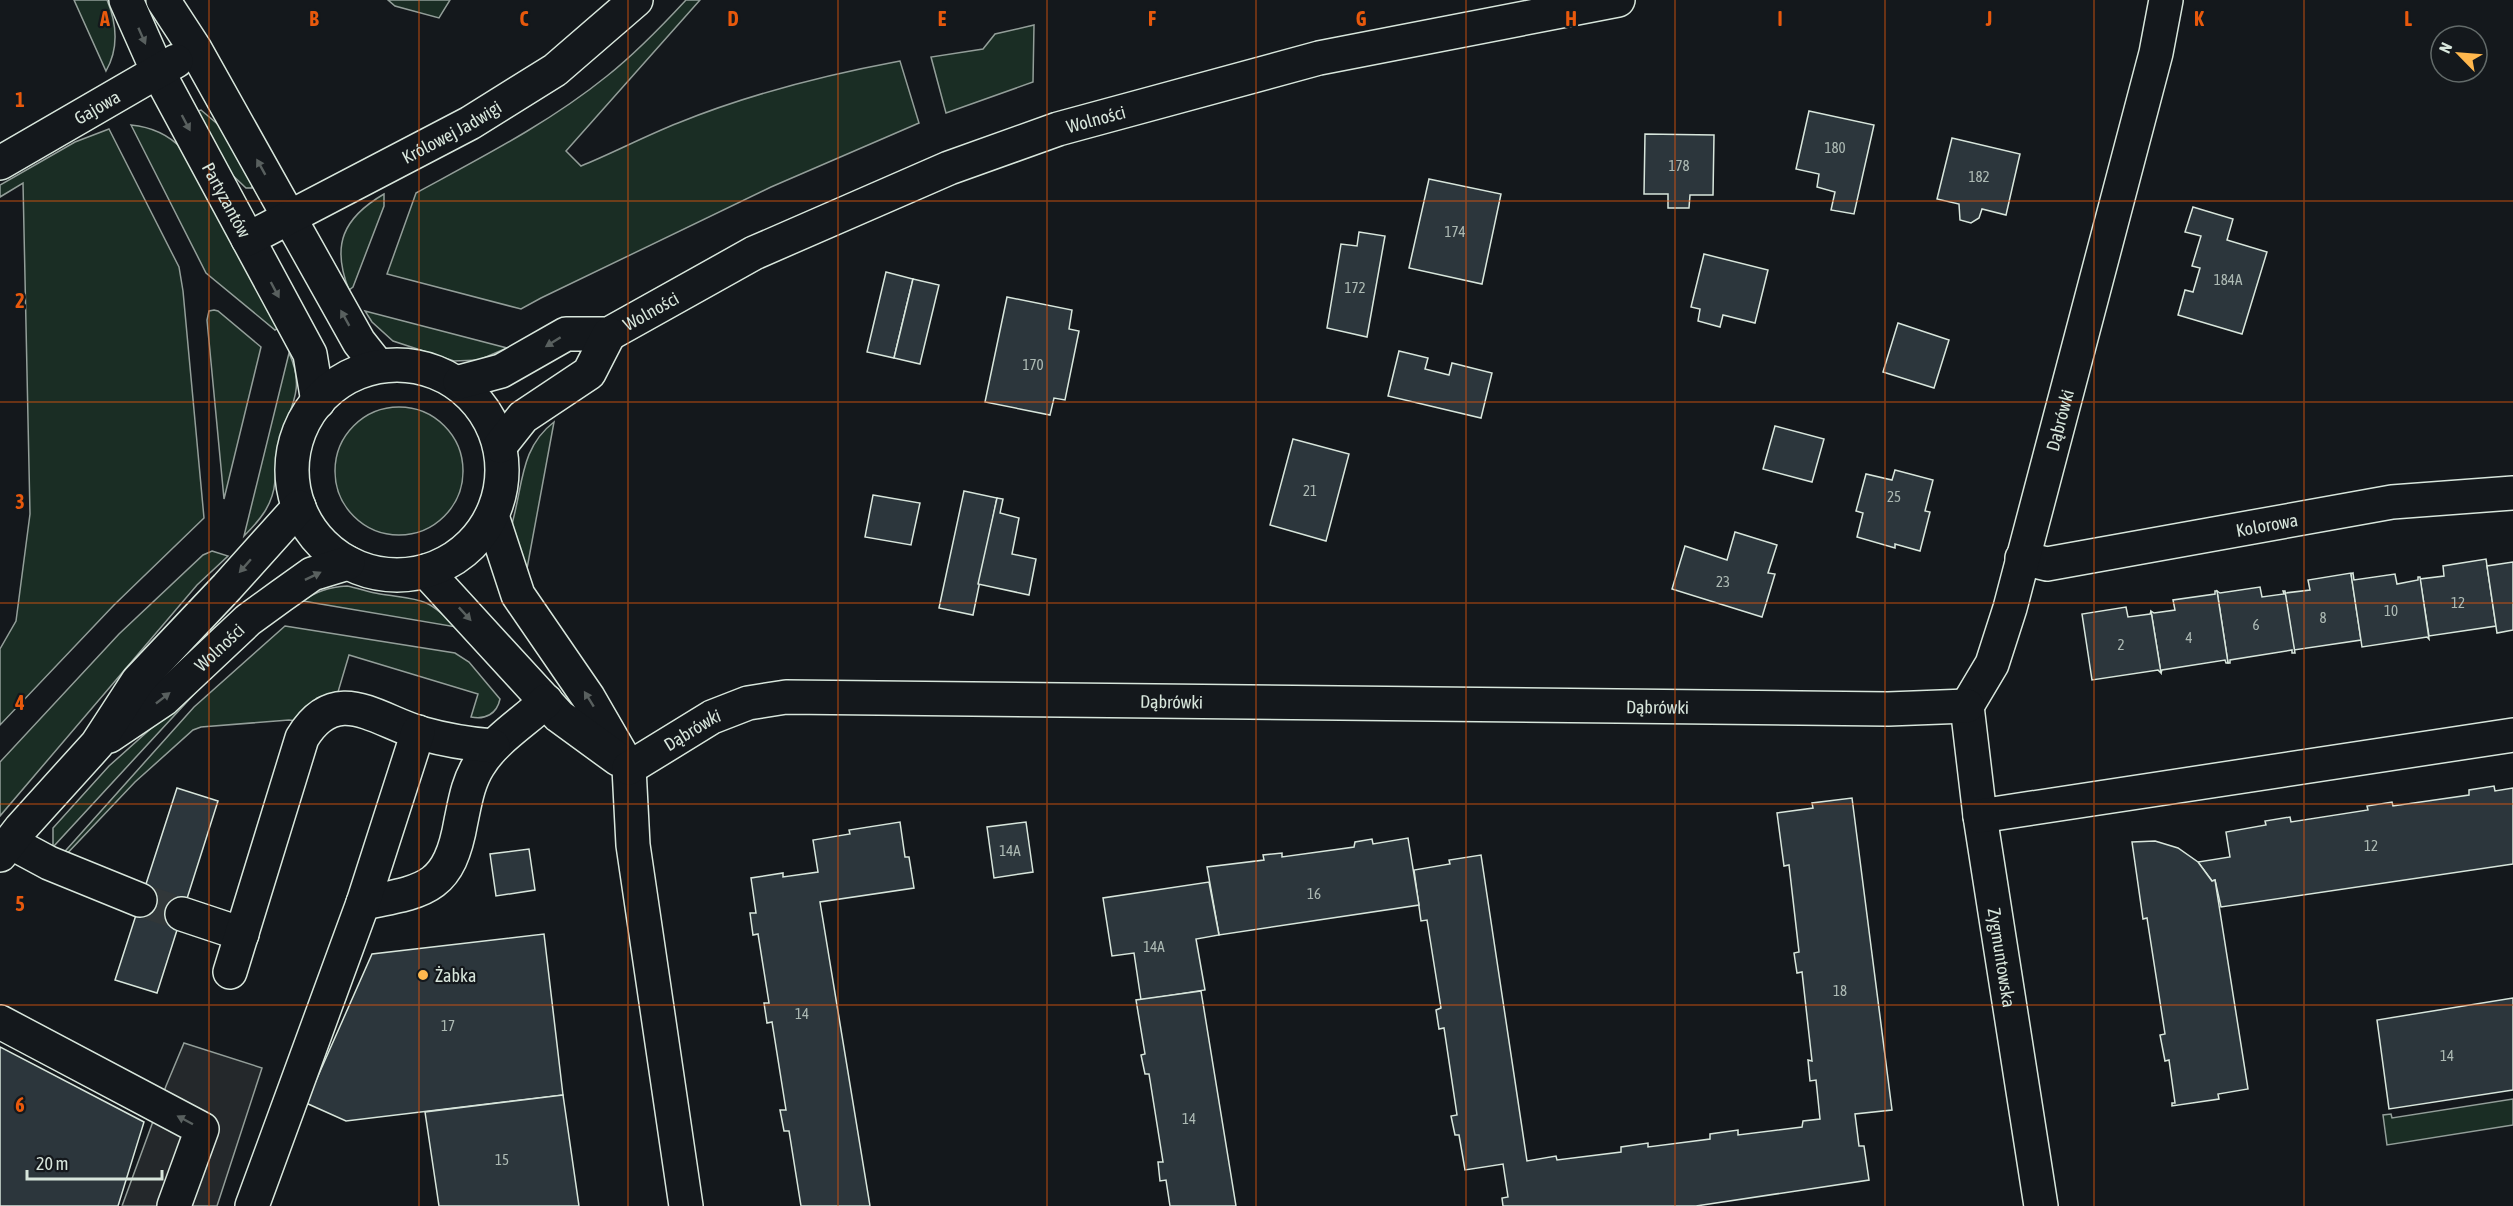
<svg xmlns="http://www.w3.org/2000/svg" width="2513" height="1206" viewBox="0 0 2513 1206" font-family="'Asap Condensed',sans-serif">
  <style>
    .green { fill: #1a2d24; stroke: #939e99; stroke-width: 1.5 }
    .parking { fill: #24282b; stroke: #939e99; stroke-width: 1.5 }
    .building { fill: #2c363c; stroke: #d8e6dc; stroke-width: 1.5 }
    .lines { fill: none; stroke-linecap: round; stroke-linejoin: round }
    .minor-tunnel { stroke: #313739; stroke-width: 33; stroke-dasharray: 33 16; stroke-linecap: butt }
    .minor-casing { stroke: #d8e6dc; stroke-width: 36 }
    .major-casing { stroke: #d8e6dc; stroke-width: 36 }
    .minor { stroke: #14181c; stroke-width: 33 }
    .major { stroke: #14181c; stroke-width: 33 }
    .oneway { fill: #59605f }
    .grid { fill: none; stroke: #e8590c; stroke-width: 1.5; stroke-opacity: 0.55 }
    .poi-dot { fill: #ffb74d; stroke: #14181c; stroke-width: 2 }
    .labels { text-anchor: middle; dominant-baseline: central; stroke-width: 4.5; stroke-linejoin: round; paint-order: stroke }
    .number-label { font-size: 15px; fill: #adbab4 }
    .street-label { font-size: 18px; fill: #d8e6dc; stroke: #14181c }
    .poi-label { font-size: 18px; fill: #d8e6dc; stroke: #14181c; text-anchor: start }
    .grid-label { font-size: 20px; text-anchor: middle; font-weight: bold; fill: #e8590c; stroke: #14181c; stroke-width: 4.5; stroke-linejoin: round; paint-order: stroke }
  </style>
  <rect width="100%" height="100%" fill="#14181c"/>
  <g class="green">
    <path d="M 74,0 L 107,0 C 117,24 119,48 106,71 Z"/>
    <path d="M 388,0 L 450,0 L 439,18 L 395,6 Z"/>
    <path d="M 686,0 L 700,0 L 566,151 L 581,166 C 613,153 645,136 678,123 C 749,94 825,75 900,61 L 919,123 L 771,187 L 541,298 L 521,309 L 387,274 L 416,193 C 482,157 549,123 607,76 C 636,53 661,27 686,0 Z"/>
    <path d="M 1034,25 L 1033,82 L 946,113 L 931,57 L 983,49 L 995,34 Z"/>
    <path d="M 201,110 L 221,127 L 252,183 L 252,188 L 246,188 L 227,170 L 197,115 L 198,111 Z"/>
    <path d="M 131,125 C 152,127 168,134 182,149 L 280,327 L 275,330 L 206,273 Z"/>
    <path d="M 109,129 L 179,267 L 183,291 L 204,518 L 114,605 L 0,725 L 0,649 L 16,621 L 30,514 L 23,183 L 0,197 L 0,185 L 75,142 Z"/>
    <path d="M 384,194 L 384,206 L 353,287 L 349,290 C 331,245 343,218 384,194 Z"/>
    <path d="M 214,310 L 218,311 L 261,347 L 224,499 L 207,320 L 209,311 Z"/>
    <path d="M 365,311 L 507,348 L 479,360 L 454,361 L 393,341 L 372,322 Z"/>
    <path d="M 289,353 C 307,392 288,408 279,445 C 276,457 276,469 275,481 C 273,505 260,520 244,536 Z"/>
    <circle cx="399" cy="471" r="64"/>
    <path d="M 554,422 L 526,574 L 511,531 L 513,520 C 523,483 521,447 554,422 Z"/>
    <path d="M 212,551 L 228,556 L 197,585 L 0,816 L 0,762 L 119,634 L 203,555 Z"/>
    <path d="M 347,586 C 358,588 368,592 380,594 C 420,600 426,596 456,627 L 303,601 C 316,591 330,587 347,586 Z"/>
    <path d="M 285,626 L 455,653 L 469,662 L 500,699 C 497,714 485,720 471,717 L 478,694 L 349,655 L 338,692 L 317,698 L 297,721 L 289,720 L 201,727 L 193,730 L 135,782 L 60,861 L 59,858 L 194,707 Z"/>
    <path d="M 194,690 L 196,692 L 53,847 L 53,828 L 109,766 Z"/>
    <path d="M 2513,1099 L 2513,1125 L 2387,1145 L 2383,1115 L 2391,1114 L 2392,1118 Z"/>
  </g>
  <path class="parking" d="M 184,1043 L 262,1068 L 217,1206 L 122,1206 L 166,1086 Z"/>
  <g class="building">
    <path d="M 1809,111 L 1874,125 L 1854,214 L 1831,210 L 1835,192 L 1817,187 L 1819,174 L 1796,169 Z"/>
    <path d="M 1645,134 L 1714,135 L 1713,195 L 1690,195 L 1689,208 L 1668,208 L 1668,194 L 1644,194 Z"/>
    <path d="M 1952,138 L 2020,154 L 2006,215 L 1982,209 L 1979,218 L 1971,223 L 1960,220 L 1959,204 L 1937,199 Z"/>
    <path d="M 1429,179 L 1501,194 L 1482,284 L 1409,268 Z"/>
    <path d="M 2193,207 L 2233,219 L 2227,240 L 2267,252 L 2242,334 L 2178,315 L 2185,290 L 2193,292 L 2200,268 L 2192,266 L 2201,236 L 2185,232 Z"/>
    <path d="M 1359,232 L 1385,236 L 1367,337 L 1327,328 L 1341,244 L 1357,246 Z"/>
    <path d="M 1704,254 L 1768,270 L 1755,323 L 1723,315 L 1720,327 L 1698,321 L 1700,309 L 1691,307 Z"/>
    <path d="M 886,272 L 913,279 L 894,358 L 867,352 Z"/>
    <path d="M 913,279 L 939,285 L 920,364 L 894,358 Z"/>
    <path d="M 1007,297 L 1072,310 L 1069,329 L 1079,331 L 1065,400 L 1054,398 L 1050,415 L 985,402 Z"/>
    <path d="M 1898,323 L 1949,340 L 1934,388 L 1883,372 Z"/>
    <path d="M 1399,351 L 1428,358 L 1425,369 L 1449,375 L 1452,363 L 1492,373 L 1481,418 L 1388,396 Z"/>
    <path d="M 1775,426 L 1824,439 L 1812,482 L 1763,469 Z"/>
    <path d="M 1293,439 L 1349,454 L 1326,541 L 1270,525 Z"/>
    <path d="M 1895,470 L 1933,480 L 1925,511 L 1930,512 L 1920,551 L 1895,544 L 1895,548 L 1857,537 L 1863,513 L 1856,511 L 1866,474 L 1892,480 Z"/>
    <path d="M 964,491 L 997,498 L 973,615 L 939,608 Z"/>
    <path d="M 873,495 L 920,503 L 911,545 L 865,537 Z"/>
    <path d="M 997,498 L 1003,499 L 1000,513 L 1019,518 L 1012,554 L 1036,559 L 1029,595 L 978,584 Z"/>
    <path d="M 1735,532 L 1777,545 L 1768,573 L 1775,574 L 1762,617 L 1672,589 L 1685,546 L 1727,560 Z"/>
    <path d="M 2486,559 L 2496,626 L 2429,636 L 2420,579 L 2444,576 L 2443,566 Z"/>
    <path d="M 2513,562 L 2513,630 L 2497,633 L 2487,566 Z"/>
    <path d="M 2351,573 L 2361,640 L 2294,650 L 2285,593 L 2310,590 L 2308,580 Z"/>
    <path d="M 2353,573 L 2354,580 L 2395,574 L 2397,584 L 2418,580 L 2418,577 L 2420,577 L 2429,639 L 2427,637 L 2362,647 L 2351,574 Z"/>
    <path d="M 2260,587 L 2262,597 L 2284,594 L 2283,591 L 2285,591 L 2295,653 L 2292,653 L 2292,650 L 2230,660 L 2230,663 L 2228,663 L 2217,591 L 2220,593 Z"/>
    <path d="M 2215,591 L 2217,591 L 2228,663 L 2226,663 L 2225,660 L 2162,670 L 2161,673 L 2151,611 L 2154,613 L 2175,610 L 2173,600 L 2215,594 Z"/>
    <path d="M 2126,607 L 2128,617 L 2150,614 L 2151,611 L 2161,673 L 2158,670 L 2092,680 L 2082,614 Z"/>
    <path d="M 2494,786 L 2495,791 L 2513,788 L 2513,864 L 2221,907 L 2215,880 L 2212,881 L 2198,862 L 2230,857 L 2226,832 L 2266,825 L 2265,821 L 2290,817 L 2291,822 L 2368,810 L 2367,806 L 2392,802 L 2393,806 L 2469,795 L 2469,790 Z"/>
    <path d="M 177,788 L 218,801 L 157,993 L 115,980 Z"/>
    <path d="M 1852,798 L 1892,1110 L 1855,1114 L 1859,1146 L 1864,1146 L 1869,1180 L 1696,1206 L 1503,1206 L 1502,1198 L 1508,1197 L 1503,1164 L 1465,1170 L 1459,1135 L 1455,1135 L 1451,1116 L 1457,1115 L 1444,1028 L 1439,1029 L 1436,1010 L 1441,1008 L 1427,920 L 1421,921 L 1414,870 L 1450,864 L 1449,860 L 1481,855 L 1527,1161 L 1556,1156 L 1557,1160 L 1621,1152 L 1621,1147 L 1648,1143 L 1648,1147 L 1710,1139 L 1710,1134 L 1738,1130 L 1738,1135 L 1802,1127 L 1803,1121 L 1820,1119 L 1816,1080 L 1810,1081 L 1808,1060 L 1812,1061 L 1802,972 L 1797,973 L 1794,953 L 1799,952 L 1789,865 L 1784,866 L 1777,813 L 1813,808 L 1812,803 Z"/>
    <path d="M 900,822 L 905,857 L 909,857 L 914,888 L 820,902 L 870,1206 L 801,1206 L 789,1131 L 784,1131 L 780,1110 L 786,1110 L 772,1022 L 767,1023 L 764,1003 L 769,1003 L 758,934 L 753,935 L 750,913 L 756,913 L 751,878 L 783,873 L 783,877 L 818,872 L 813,840 L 850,834 L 849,830 Z"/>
    <path d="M 1026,822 L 1033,872 L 994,878 L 987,827 Z"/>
    <path d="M 1408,838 L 1419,905 L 1219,935 L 1207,867 L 1264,860 L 1263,855 L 1282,853 L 1282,857 L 1354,847 L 1355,842 L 1372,839 L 1373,844 Z"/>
    <path d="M 2155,841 L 2178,848 L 2198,862 L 2212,881 L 2215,880 L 2248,1089 L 2218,1094 L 2219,1099 L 2172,1106 L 2172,1103 L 2175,1103 L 2169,1060 L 2165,1061 L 2160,1035 L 2165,1034 L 2147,918 L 2143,919 L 2132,842 Z"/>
    <path d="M 529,849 L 535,890 L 496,896 L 490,854 Z"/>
    <path d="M 1209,882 L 1219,935 L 1196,939 L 1205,990 L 1141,1000 L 1134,953 L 1112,956 L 1103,898 Z"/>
    <path d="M 544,934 L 563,1095 L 346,1121 L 306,1103 L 372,954 Z"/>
    <path d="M 1201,991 L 1236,1206 L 1170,1206 L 1166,1180 L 1160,1181 L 1158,1162 L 1163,1162 L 1149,1074 L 1145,1074 L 1141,1055 L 1145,1054 L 1136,1000 Z"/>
    <path d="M 2513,998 L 2513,1090 L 2389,1109 L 2377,1020 Z"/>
    <path d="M 0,1047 L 144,1122 L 118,1206 L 0,1206 Z"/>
    <path d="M 563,1095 L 579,1206 L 439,1206 L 425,1112 Z"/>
  </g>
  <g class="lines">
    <path class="minor-tunnel" d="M 140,900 L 182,914"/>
    <g class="minor-casing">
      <g id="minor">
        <path id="s1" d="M 126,0 L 158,72 L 310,354 L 318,402"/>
        <path d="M 163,0 L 195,49 L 359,342 L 378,366"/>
        <path id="s2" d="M 0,163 L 176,61"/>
        <path id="s3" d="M 248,239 L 470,123 L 555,70 L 636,0"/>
        <path d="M 492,516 L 518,595 L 588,697 L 629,768 L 633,845 L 686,1206"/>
        <path id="s4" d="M 2022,558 L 2047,564 L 2392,502 L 2513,493"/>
        <path d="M 426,571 L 559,716 L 618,759"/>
        <path id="s5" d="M 1967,706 L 1992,664 L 2010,608 L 2156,53 L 2166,0"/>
        <path id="s6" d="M 1967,706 L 1980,816 L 2041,1206"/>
        <path id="s7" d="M 629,768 L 712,717 L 748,703 L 786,697 L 1888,709 L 1967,706"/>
        <path d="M 1980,816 L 2513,735"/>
        <path d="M 10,842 L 49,863 L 140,900"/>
        <path d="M 363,903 C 425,891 449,890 461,821 C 465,802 468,782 479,765 C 495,739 524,722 546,701"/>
        <path d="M 182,914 L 242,934"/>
        <path d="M 230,972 L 302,738 C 336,682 376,720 420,733 C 445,740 468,744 493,746"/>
        <path d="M 0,1022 L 202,1129 L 174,1206"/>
        <path d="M 252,1206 L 363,903 L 418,732"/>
      </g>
    </g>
    <g class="major-casing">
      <g id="major">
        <circle cx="397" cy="470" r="105"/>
        <path id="s8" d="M 460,382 L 501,371 L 566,334 L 609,334 L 754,253 L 949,168 L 1058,129 L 1319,58 L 1618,0"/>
        <path d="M 500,446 L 523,417 L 589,373 L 609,334"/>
        <path id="s9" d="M 109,736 L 164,699 L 248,620 L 281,596 L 312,574 L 348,563"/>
        <path d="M 0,855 L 21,828 L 97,744 L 138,681 L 227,587 L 299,507"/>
      </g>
    </g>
    <use href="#minor" class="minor"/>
    <use href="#major" class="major"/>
  </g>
  <defs><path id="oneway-solid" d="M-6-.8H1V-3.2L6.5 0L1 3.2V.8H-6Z" transform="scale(1.5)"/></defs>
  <g class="oneway">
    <use href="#oneway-solid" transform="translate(142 36) rotate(66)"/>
    <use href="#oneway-solid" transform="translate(186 123) rotate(62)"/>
    <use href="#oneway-solid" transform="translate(261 167) rotate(-119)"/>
    <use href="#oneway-solid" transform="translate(275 290) rotate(62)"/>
    <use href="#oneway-solid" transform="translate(345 318) rotate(-119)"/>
    <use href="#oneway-solid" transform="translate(553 342) rotate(148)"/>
    <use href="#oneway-solid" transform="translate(245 566) rotate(131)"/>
    <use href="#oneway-solid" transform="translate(313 576) rotate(-26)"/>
    <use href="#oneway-solid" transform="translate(465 614) rotate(47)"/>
    <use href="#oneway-solid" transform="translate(163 698) rotate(-38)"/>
    <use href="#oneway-solid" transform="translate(589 699) rotate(-122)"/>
    <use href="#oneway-solid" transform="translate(185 1120) rotate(-152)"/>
  </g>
  <path class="grid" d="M 209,0 L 209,1206M 419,0 L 419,1206M 628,0 L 628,1206M 838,0 L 838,1206M 1047,0 L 1047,1206M 1256,0 L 1256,1206M 1466,0 L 1466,1206M 1675,0 L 1675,1206M 1885,0 L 1885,1206M 2094,0 L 2094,1206M 2304,0 L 2304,1206M 0,201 L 2513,201M 0,402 L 2513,402M 0,603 L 2513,603M 0,804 L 2513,804M 0,1005 L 2513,1005"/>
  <circle class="poi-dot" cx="423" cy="975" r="6"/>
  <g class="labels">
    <g class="number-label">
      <text x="1835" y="147">180</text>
      <text x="1679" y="165">178</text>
      <text x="1979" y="176">182</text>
      <text x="1455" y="231">174</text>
      <text x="2228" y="279">184A</text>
      <text x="1355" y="287">172</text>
      <text x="1033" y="364">170</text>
      <text x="1310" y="490">21</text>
      <text x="1894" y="496">25</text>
      <text x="1723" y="581">23</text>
      <text x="2458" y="602">12</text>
      <text x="2391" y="610">10</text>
      <text x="2323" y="617">8</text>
      <text x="2256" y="624">6</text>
      <text x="2189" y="637">4</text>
      <text x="2121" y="644">2</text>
      <text x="2371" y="845">12</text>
      <text x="1010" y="850">14A</text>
      <text x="1314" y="893">16</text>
      <text x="1154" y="946">14A</text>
      <text x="1840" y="990">18</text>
      <text x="802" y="1013">14</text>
      <text x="448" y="1025">17</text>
      <text x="2447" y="1055">14</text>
      <text x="1189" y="1118">14</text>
      <text x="502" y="1159">15</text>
    </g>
    <g class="street-label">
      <text stroke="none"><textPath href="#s2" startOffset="112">Gajowa</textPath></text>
      <text stroke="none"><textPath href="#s8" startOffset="694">Wolności</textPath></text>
      <text stroke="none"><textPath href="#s3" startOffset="230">Królowej Jadwigi</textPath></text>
      <text stroke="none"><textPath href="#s1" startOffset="224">Partyzantów</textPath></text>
      <text stroke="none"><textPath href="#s8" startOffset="208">Wolności</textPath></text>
      <text stroke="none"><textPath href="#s5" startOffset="302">Dąbrówki</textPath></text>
      <text stroke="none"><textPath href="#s4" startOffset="249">Kolorowa</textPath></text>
      <text stroke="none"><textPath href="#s9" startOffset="142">Wolności</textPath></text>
      <text stroke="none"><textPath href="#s7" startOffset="560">Dąbrówki</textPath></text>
      <text stroke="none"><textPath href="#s7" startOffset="1046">Dąbrówki</textPath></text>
      <text stroke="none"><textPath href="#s7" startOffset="74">Dąbrówki</textPath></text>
      <text stroke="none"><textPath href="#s6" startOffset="254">Zygmuntowska</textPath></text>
    </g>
    <g class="poi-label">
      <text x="435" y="975">Żabka</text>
    </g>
  </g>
  <g class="grid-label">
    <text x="105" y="26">A</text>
    <text x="314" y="26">B</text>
    <text x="524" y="26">C</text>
    <text x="733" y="26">D</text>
    <text x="942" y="26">E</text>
    <text x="1152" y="26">F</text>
    <text x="1361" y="26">G</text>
    <text x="1571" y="26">H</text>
    <text x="1780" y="26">I</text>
    <text x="1989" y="26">J</text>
    <text x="2199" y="26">K</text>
    <text x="2408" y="26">L</text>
    <text x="20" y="107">1</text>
    <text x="20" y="308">2</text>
    <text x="20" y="509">3</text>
    <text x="20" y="710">4</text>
    <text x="20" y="911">5</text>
    <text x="20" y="1112">6</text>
  </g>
  <g transform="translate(2459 54) rotate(295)"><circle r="28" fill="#14181c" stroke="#626a69" stroke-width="1.5"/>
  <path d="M0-4.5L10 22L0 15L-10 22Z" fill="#ffb74d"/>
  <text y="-9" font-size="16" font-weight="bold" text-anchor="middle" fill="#d8e6dc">N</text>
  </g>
  <path d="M27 1170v9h135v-9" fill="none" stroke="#d8e6dc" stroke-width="3"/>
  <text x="36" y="1170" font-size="18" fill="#d8e6dc" stroke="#14181c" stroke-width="4.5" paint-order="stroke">20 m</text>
</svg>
